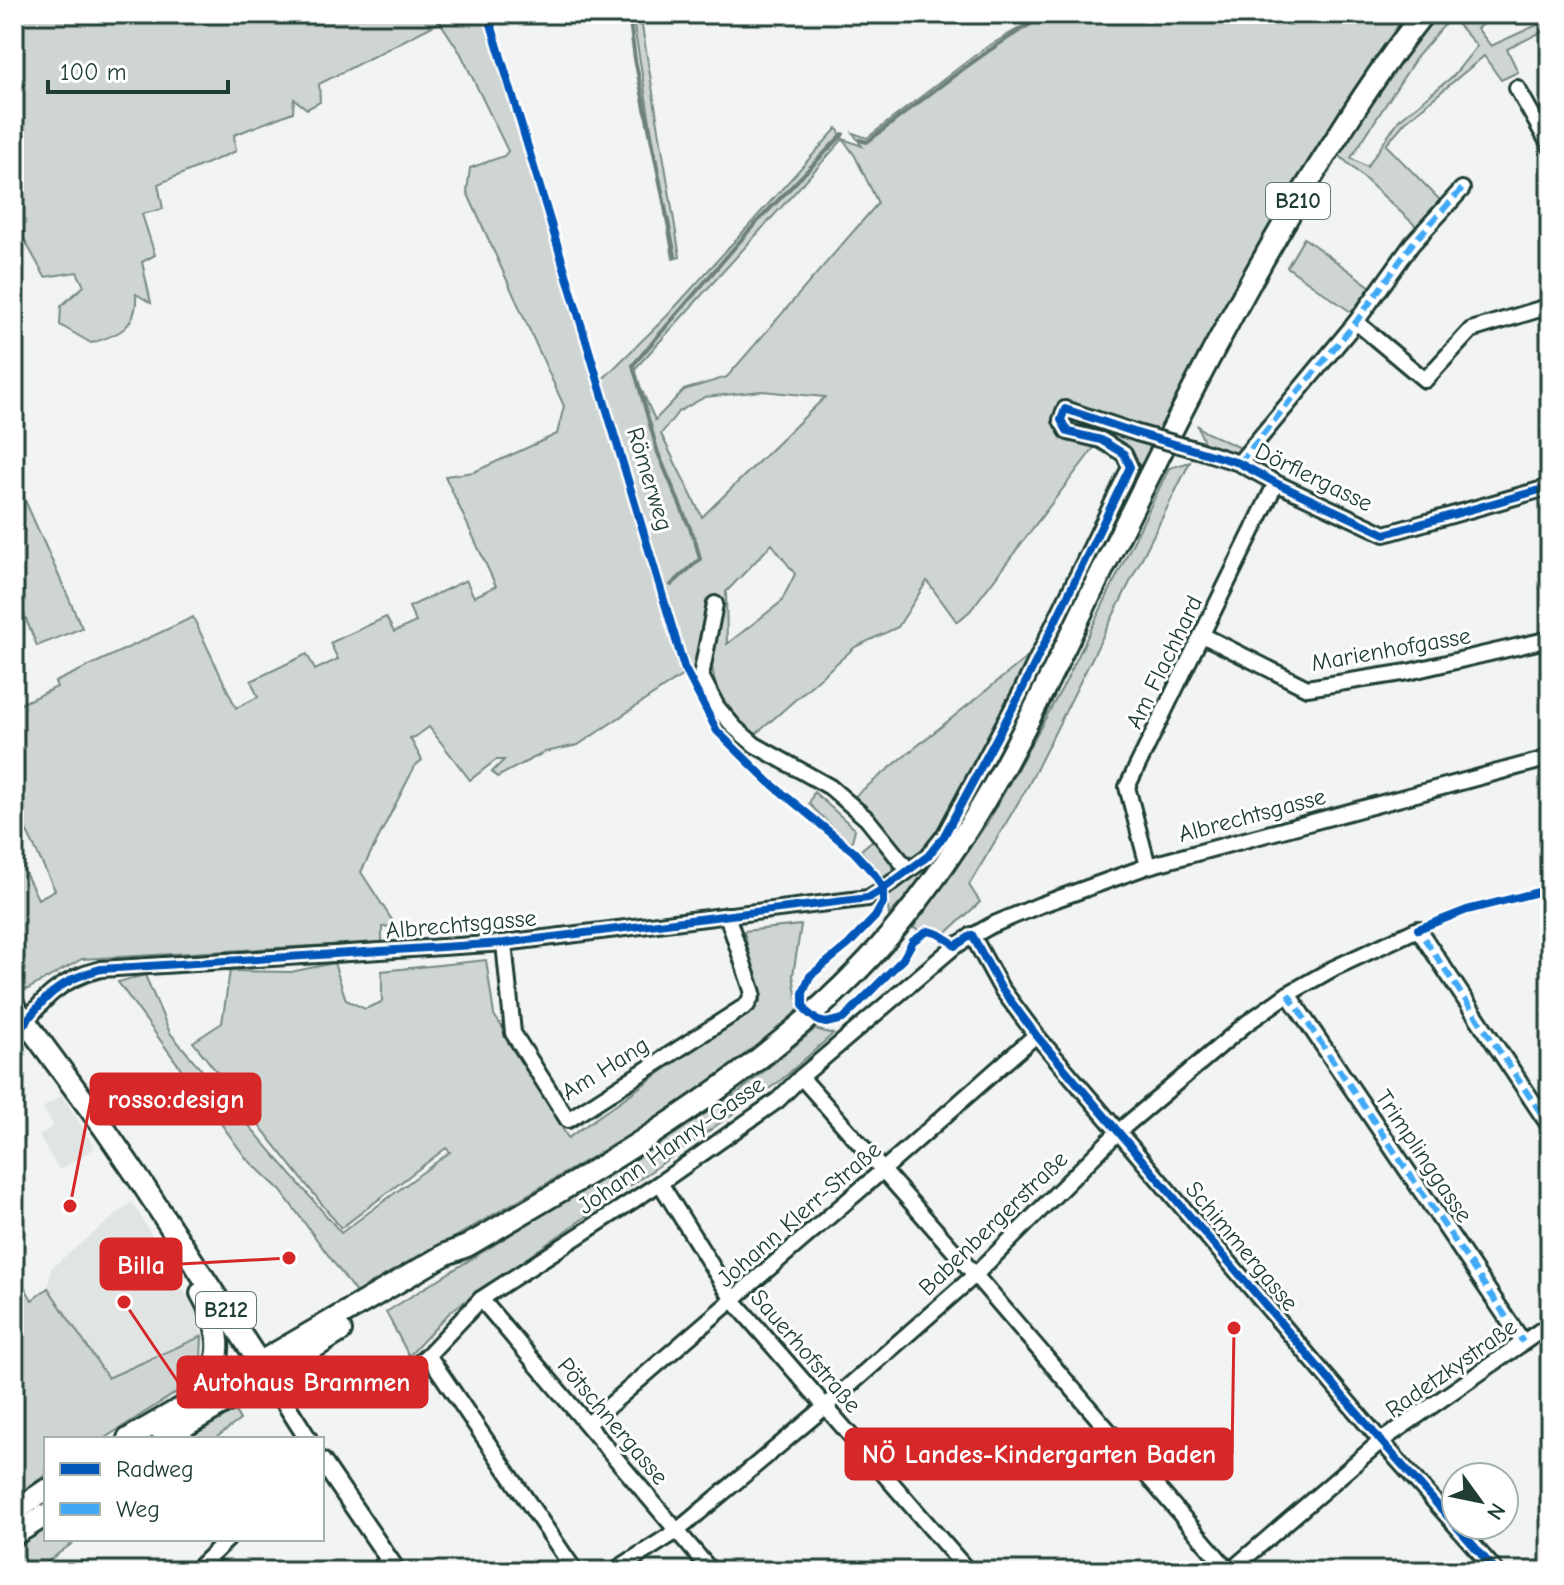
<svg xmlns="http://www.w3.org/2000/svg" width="1564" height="1585" viewBox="0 0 1564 1585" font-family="'Comic Neue',sans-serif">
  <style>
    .built { fill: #e0e4e3 }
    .green { fill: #ced5d3; stroke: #768984; stroke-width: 2; fill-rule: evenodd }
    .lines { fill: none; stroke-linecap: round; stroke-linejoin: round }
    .stream { stroke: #6d807b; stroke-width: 4 }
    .minor-casing { stroke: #1f3d34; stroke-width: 20 }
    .tertiary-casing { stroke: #1f3d34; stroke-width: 22 }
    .primary-casing { stroke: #1f3d34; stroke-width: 26 }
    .minor { stroke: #fff; stroke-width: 14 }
    .tertiary { stroke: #fff; stroke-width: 16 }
    .primary { stroke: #fff; stroke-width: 20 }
    .minor-bridge-casing { stroke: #1f3d34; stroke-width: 20; stroke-linecap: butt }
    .minor-bridge { stroke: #fff; stroke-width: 14 }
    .quiet { stroke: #3fa9f5; stroke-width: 6; stroke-dasharray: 12 6; stroke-linecap: butt }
    .cycleway-casing { stroke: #fff; stroke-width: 13 }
    .cycleway { stroke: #0057b8; stroke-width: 8 }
    .labels { text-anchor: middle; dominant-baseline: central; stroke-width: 6; stroke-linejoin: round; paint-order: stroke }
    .shield { fill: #fff; stroke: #627771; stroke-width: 2 }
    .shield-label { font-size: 22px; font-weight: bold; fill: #1f3d34 }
    .street-label { font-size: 24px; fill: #1f3d34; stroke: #fff }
    .leader { fill: none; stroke: #d62828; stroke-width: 3 }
    .callout-dot { fill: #d62828; stroke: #fff; stroke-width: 3 }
    .callout { fill: #d62828; stroke: #d62828; stroke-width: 3 }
    .callout-label { font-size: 26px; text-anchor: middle; font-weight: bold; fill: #fff }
  </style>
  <rect width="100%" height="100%" fill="#f2f3f3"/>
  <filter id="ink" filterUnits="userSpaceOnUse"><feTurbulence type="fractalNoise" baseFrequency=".0125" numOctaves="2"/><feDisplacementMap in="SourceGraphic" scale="16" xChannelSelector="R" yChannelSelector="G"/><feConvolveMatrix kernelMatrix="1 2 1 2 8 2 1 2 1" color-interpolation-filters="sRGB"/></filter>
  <g filter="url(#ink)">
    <g class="built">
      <path d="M 62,1095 L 95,1148 L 59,1170 L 39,1136 L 54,1126 L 43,1108 Z"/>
      <path d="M 132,1202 L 198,1315 L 202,1336 L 108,1378 L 48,1288 L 51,1268 Z"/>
    </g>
    <g class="green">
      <path d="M 14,14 L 483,14 L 595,376 L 605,377 L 667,316 L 837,128 L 843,139 L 862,146 L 853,133 L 867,138 L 982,50 L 1043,14 L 1415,14 L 1381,58 L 989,781 L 927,875 L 889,915 L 886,892 L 919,867 L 855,796 L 1035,651 L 1123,462 L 1096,445 L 970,611 L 957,622 L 927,581 L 898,627 L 855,647 L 754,736 L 740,728 L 718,698 L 710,657 L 578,745 L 545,752 L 497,777 L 492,772 L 504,760 L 496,760 L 470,780 L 429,727 L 415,737 L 410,738 L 422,760 L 415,766 L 361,872 L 392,920 L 392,926 L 382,927 L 382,942 L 82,959 L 26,990 L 15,980 L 14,850 L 38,899 L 55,890 L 14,805 L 14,707 L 57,687 L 55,682 L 193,617 L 236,708 L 258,697 L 251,681 L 307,654 L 315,670 L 338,659 L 330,643 L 386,617 L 394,632 L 416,622 L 409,607 L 466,580 L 474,597 L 496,586 L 445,476 L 474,472 L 557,434 L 564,406 L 467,192 L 470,168 L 504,156 L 508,151 L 461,54 L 440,22 L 319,84 L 320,102 L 307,109 L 294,99 L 293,112 L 234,135 L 236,151 L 158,184 L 163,209 L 142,214 L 155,255 L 142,262 L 151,303 L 136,294 C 138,327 119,335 91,343 L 60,325 L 61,306 L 84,286 L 77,272 L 45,277 L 14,221 ZM 843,139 L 855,156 L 878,203 L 727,377 L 684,390 L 655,420 L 633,371 ZM 762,391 L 825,397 L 702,517 L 661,434 L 678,412 L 705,397 ZM 772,544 L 795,574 L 781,602 L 727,644 L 726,592 Z"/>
      <path d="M 632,14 L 640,14 L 680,257 L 673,259 Z"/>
      <path d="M 1435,14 L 1502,14 L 1477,28 L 1491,46 L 1550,19 L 1550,28 L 1507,49 L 1518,72 L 1501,80 L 1484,56 L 1405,122 L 1386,145 L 1440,200 L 1417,227 L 1339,155 L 1401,59 ZM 1451,17 L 1477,46 L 1453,76 L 1399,120 L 1367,167 L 1351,158 L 1416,58 Z"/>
      <path d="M 1304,238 L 1371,287 L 1351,312 L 1287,267 Z"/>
      <path d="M 1197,425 L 1205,432 L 1243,449 L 1238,456 L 1205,445 Z"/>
      <path d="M 1190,462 L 1028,786 L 969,885 L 980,902 L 941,938 L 913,928 L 988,822 L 1066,681 L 1169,468 Z"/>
      <path d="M 20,489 L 82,628 L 37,646 L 14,590 L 14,492 Z"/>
      <path d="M 814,792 L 855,829 L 851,845 L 809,804 Z"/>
      <path d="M 874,839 L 894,869 L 884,879 L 861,850 Z"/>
      <path d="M 801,925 L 793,975 L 799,1012 L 739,1060 L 638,1130 L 368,1288 L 359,1297 L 281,1191 L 246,1158 L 118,982 L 145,975 L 170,1033 L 341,1233 L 450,1152 L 446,1148 L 341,1228 L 193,1042 L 222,1023 L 230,971 L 291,972 L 334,963 L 346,1000 L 365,1009 L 382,1002 L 382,971 L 486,960 L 494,1015 L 511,1040 L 568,1138 L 760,1002 L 744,931 Z"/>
      <path d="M 815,1029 L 833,1034 L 780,1081 L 451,1311 L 409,1356 L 386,1312 L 738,1093 Z"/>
      <path d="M 14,1268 L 32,1300 L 48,1288 L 108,1378 L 202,1336 L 201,1359 L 188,1379 L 188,1385 L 103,1439 L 46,1439 L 46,1475 L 14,1497 Z"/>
      <path d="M 234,1409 L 240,1420 L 214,1439 L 183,1439 Z"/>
      <path d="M 46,1528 L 46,1539 L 78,1539 L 35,1571 L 14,1571 L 14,1548 Z"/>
    </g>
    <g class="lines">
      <g class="stream">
        <path d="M 629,14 L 635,59 L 675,256"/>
        <path d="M 860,140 L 867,142 C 926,97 983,50 1048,14"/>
        <path d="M 671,585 L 700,559 L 695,540 L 658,453 L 633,365 L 754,225 L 843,134"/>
      </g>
      <g class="minor-casing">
        <g id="minor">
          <path d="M 1517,88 L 1550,146"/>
          <path d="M 1356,322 L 1425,380 L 1471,330 L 1550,306"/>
          <path d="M 1198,450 L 1239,463 L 1276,483 L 1385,534 L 1550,487"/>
          <path d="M 1239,463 L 1356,322 L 1412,244 L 1462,189"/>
          <path d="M 715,604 L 701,676 L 717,707 L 735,728 L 755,745 L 830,787 L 867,819 L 908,870"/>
          <path d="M 1202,635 L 1307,688 L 1408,672 L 1550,639"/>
          <path d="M 1148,866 L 1127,787 L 1276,483"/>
          <path d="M 972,935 L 1001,988 L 1036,1035 L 1381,1441 L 1496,1571"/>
          <path d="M 504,943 L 513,1033 L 568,1120 L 747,1005 L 753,993 L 727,915"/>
          <path d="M 1288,994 L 1523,1342"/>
          <path d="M 14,1037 C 41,1002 56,980 101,969 L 504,943 L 868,898 L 883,889 L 928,856 L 944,836 L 1019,696 L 1130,467 L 1124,454 L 1101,440 L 1068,432 L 1061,420 L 1065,409 L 1137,433"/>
          <path d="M 801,1077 L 975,1275 L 1229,1571"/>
          <path d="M 660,1183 L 733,1300 L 968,1571"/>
          <path d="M 481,1299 L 711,1571"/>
          <path d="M 428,1355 L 575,1571"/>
          <path d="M 393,1385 L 428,1355 L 481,1299 L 660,1183 L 778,1100 L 801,1077 L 955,946 L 992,925 L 1040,905 L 1148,866 L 1550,758"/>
          <path d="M 588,1424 L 882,1171 L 1036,1035"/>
          <path d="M 195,1571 L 228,1539"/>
          <path d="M 376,1571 L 389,1560"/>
          <path d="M 614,1571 L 677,1531 L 825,1407 L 975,1275 L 1118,1132 L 1247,1023 L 1288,994 L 1334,968 L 1418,929 L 1550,1127"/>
          <path d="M 1230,1571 L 1381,1441 L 1550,1324"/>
        </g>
      </g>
      <g class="tertiary-casing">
        <g id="tertiary">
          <path d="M 268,1376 L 308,1439"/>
          <path d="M 322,1461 L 397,1571"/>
        </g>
      </g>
      <g class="primary-casing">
        <g id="primary">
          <path d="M 14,1006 L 104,1128 L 143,1185 L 268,1376"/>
          <path d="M 189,1394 C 231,1367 221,1329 201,1293"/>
          <path d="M 128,1439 L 446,1254 L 467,1246 C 618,1157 776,1069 891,934 C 983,826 1035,708 1096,583 C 1161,451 1226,319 1302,193 C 1340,132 1378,70 1423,14"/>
          <path d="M 163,1439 L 248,1389 L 341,1331"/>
          <path d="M 14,1512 L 46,1490"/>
          <path d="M 14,1535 L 46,1515"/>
        </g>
      </g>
      <use href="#minor" class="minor"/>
      <use href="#tertiary" class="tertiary"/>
      <use href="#primary" class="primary"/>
      <g class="minor-bridge-casing">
        <path id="minor-bridge" d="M 1137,433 L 1198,450"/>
      </g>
      <use href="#minor-bridge" class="minor-bridge"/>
      <g class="quiet">
        <path d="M 1239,463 L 1356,322 L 1412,244 L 1462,189"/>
        <path d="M 1424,927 L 1418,929 L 1550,1127"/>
        <path d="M 1288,994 L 1523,1342"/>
      </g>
      <g class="cycleway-casing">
        <g id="cycleway">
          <path d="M 488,14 L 684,667 L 717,731 L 769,782 L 854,852 L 875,875 L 883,889 L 883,903 L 875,917 L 848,945 L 810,976 L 803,993 L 803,1005 L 807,1012 L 818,1021 L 826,1023 L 843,1019 L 903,959 L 913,941 L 928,931 C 940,933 947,938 955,946 L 972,935 L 1001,988 L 1036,1035 L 1381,1441 L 1496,1571"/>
          <path d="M 1418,929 L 1467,910 L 1550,889"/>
          <path d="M 14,1037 C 41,1002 56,980 101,969 L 504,943 L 868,898 L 883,889 L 928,856 L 944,836 L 1019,696 L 1130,467 L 1124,454 L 1101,440 L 1068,432 L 1061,420 L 1065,409 L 1137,433 L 1239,463 L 1276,483 L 1385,534 L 1550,487"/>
        </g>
      </g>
      <use href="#cycleway" class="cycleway"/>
    </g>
  </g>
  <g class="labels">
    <g class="shield">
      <rect x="1266" y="183" width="64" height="36" rx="6"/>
      <rect x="196" y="1292" width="60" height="36" rx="6"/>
    </g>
    <g class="shield-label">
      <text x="1298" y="201">B210</text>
      <text x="226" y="1310">B212</text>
    </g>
    <g class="street-label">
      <text transform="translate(1314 477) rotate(26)">Dörflergasse</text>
      <text transform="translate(650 479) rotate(73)">Römerweg</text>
      <text transform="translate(1391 649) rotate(-10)">Marienhofgasse</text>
      <text transform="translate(1164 662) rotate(-64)">Am Flachhard</text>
      <text transform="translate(1252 815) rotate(-15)">Albrechtsgasse</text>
      <text transform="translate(461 924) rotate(-5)">Albrechtsgasse</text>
      <text transform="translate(605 1068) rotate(-32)">Am Hang</text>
      <text transform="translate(671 1145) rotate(-35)">Johann Hanny-Gasse</text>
      <text transform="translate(1424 1156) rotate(56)">Trimplinggasse</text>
      <text transform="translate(799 1214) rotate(-41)">Johann Klerr-Straße</text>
      <text transform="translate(993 1223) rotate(-44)">Babenbergerstraße</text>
      <text transform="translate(1242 1246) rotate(50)">Schimmergasse</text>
      <text transform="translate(806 1351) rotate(49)">Sauerhofstraße</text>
      <text transform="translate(1451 1368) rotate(-35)">Radetzkystraße</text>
      <text transform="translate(613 1421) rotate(50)">Pötschnergasse</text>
    </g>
  </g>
  <path class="leader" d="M70 1206L91 1099M289 1258L181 1264M124 1302L178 1382M1234 1328L1232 1454"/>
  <g class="callout-dot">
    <circle cx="70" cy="1206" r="8"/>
    <circle cx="289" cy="1258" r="8"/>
    <circle cx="124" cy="1302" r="8"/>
    <circle cx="1234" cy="1328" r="8"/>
  </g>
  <g class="callout">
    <rect x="91" y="1074" width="169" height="50" rx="8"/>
    <rect x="101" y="1239" width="80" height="50" rx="8"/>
    <rect x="178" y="1357" width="249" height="50" rx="8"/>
    <rect x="846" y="1429" width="386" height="50" rx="8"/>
  </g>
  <g class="callout-label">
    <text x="176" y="1108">rosso:design</text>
    <text x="141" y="1274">Billa</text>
    <text x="302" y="1391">Autohaus Brammen</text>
    <text x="1039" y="1463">NÖ Landes-Kindergarten Baden</text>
  </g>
  <rect width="1564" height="1585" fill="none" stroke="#fff" stroke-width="48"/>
  <rect x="24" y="24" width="1516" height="1537" fill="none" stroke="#1f3d34" stroke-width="3" filter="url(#ink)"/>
  <rect x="44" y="1437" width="280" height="104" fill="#ffffff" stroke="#a5b1ae" stroke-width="2"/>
  <rect x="60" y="1463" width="40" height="12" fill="#0057b8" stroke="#a5b1ae" stroke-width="2"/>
  <text x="116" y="1477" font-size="24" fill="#1f3d34">Radweg</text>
  <rect x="60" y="1503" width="40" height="12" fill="#3fa9f5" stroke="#a5b1ae" stroke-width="2"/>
  <text x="116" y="1517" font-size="24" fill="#1f3d34">Weg</text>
  <g transform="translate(1480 1501) rotate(123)"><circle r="38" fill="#ffffff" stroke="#a5b1ae" stroke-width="2"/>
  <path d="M0-6L14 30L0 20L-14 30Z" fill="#1f3d34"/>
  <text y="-12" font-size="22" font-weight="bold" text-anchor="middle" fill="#1f3d34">N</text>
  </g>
  <path d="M48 80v12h180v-12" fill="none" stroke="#1f3d34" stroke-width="4"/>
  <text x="60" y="80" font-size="24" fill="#1f3d34" stroke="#ffffff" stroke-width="6" paint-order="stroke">100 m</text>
</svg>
